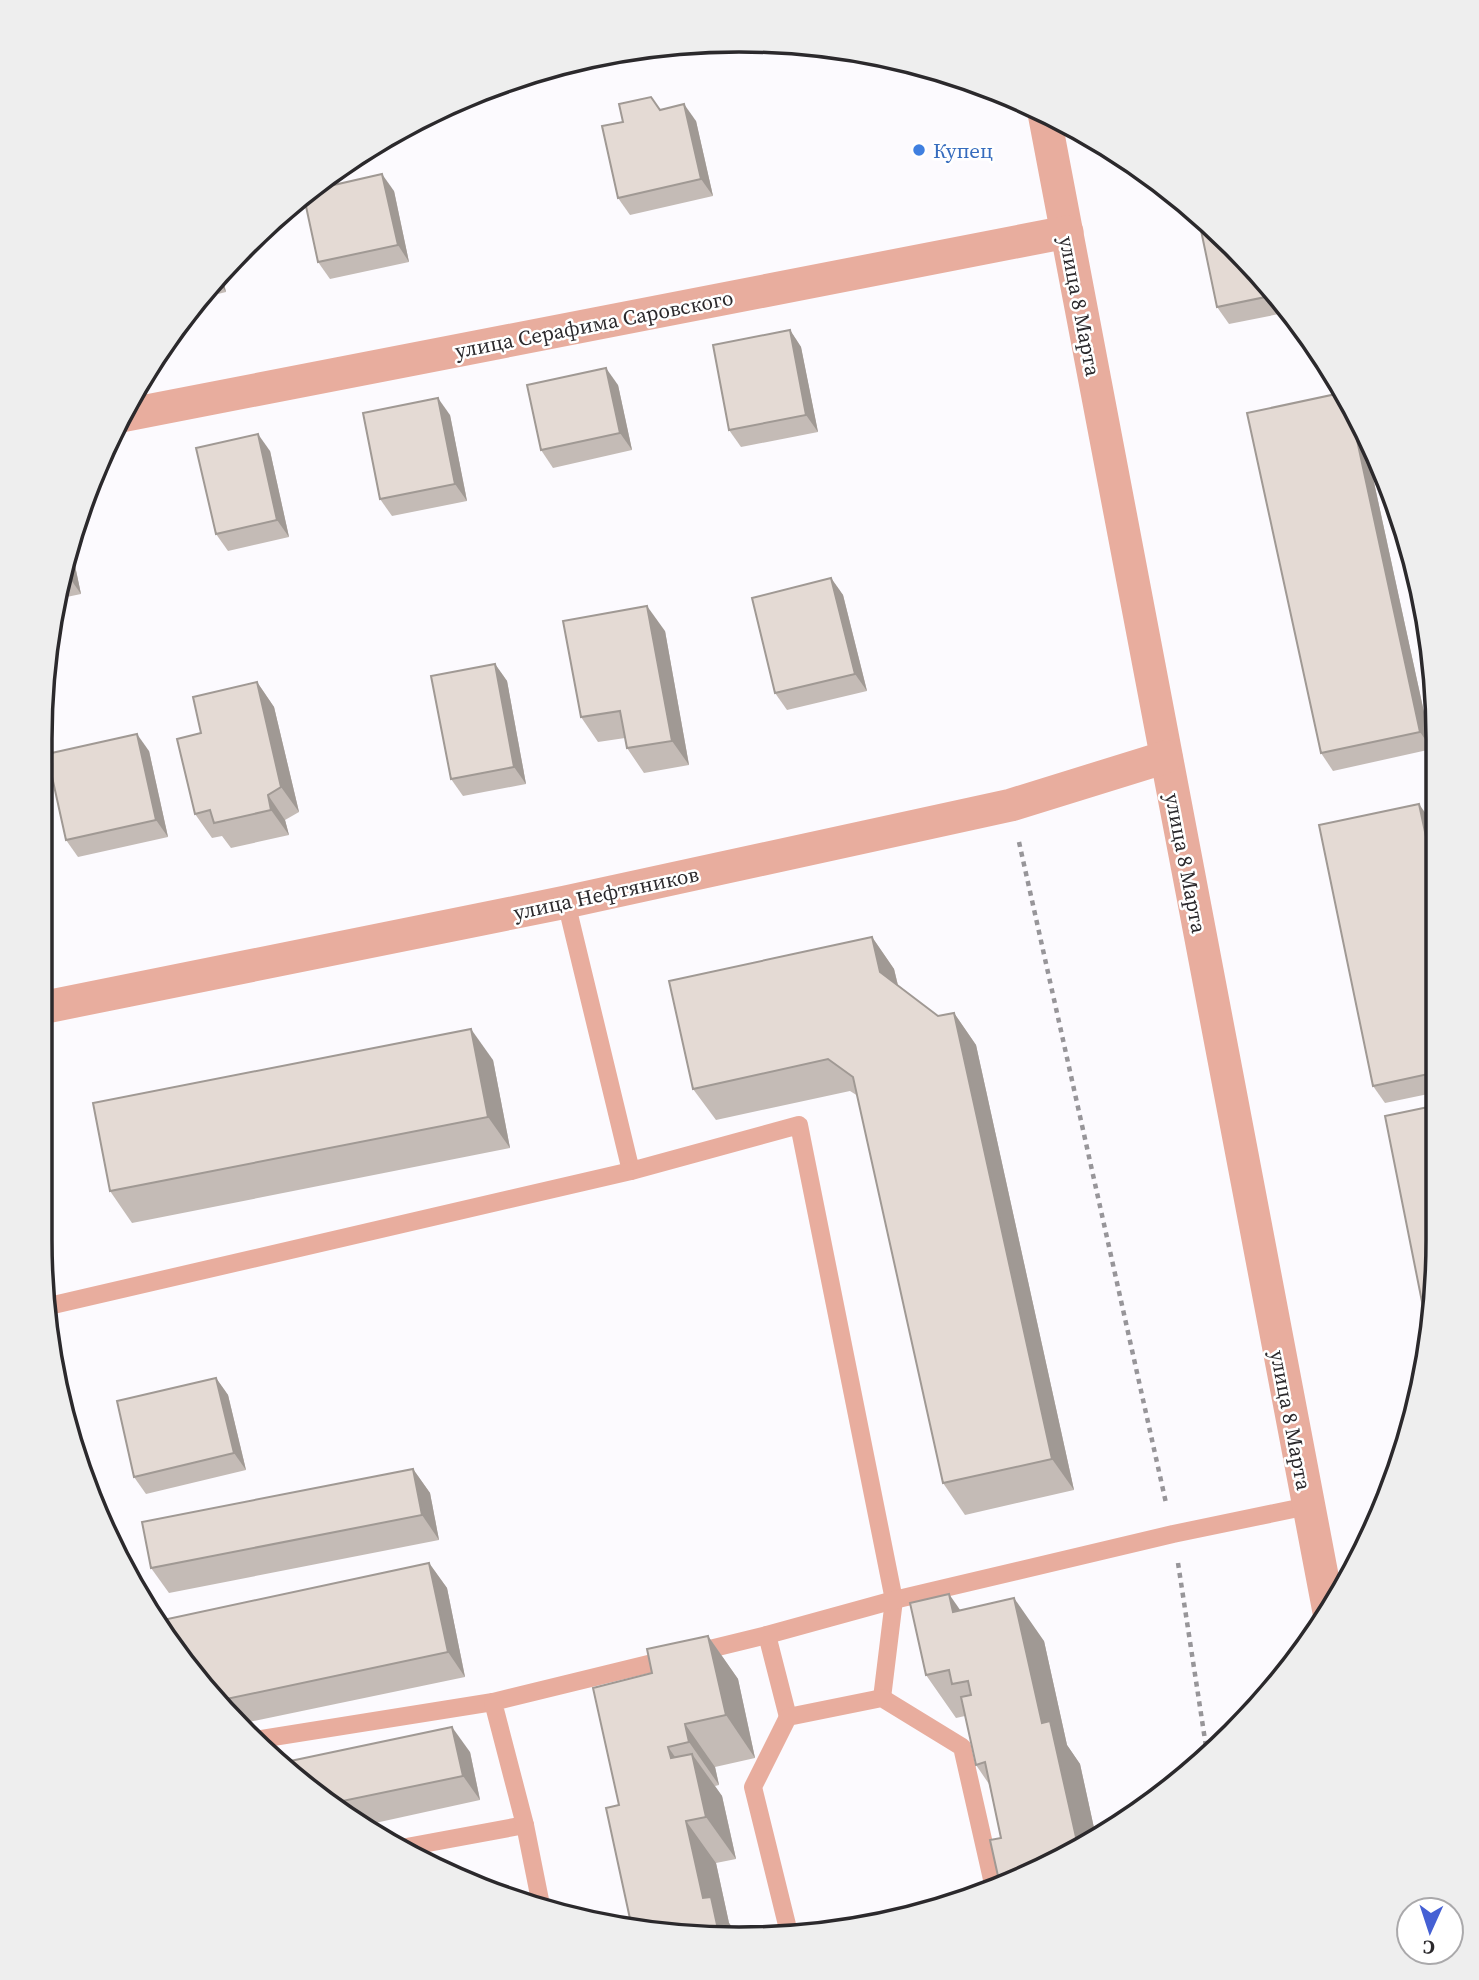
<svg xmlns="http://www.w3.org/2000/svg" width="1479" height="1980" viewBox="0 0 1479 1980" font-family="'Source Serif 4',serif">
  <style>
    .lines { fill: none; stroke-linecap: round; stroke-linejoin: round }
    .path { stroke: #979599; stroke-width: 4.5; stroke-dasharray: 5 5; stroke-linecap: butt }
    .lane { stroke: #e8ad9e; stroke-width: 18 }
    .street { stroke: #e8ad9e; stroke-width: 33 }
    .wall { fill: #c4bbb6 }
    .shaded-wall { fill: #a09994 }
    .building { fill: #e4dad4; stroke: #a09994; stroke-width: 2 }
    .shop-dot { fill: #3f7fe0; stroke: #fff; stroke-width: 2.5 }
    .labels { text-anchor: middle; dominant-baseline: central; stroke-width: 5; stroke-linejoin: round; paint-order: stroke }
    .shop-label { font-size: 21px; fill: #366cbe; stroke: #fff; text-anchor: start }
    .street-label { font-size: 21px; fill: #2b292c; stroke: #fff }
    .rim { fill: none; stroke: #2b292c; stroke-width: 3.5 }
  </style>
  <rect width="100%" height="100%" fill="#fcfafe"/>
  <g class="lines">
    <g class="path">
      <path d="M 1019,842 L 1166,1503"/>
      <path d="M 1178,1563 L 1207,1753"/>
    </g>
    <g class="lane">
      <path d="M 566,902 L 631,1171 L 799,1125 L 894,1600 L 882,1698"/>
      <path d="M 49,1306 L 631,1171"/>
      <path d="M 767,1635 L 788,1717"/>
      <path d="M 254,1740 L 493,1702"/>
      <path d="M 401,1848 L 525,1825"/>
      <path d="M 541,1905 L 525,1825 L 493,1702 L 767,1635 L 894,1600 L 1173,1534 L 1308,1506"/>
      <path d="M 790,1937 L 753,1787 L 788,1717 L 882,1698 L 962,1747 L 994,1888"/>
    </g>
    <g class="street">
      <path d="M 1044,113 L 1329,1612"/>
      <path d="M 121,416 L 1067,232"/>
      <path d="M 41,1008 L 566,902 L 1011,805 L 1166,757"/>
    </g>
  </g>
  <g class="wall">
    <path d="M 660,110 L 696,121 L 713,196 L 630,215 L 618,198 L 623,122 Z"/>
    <path d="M 394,191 L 409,262 L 330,279 L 318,262 Z"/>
    <path d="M 1234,245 L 1289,312 L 1229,324 L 1217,307 Z"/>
    <path d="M 221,272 L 226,292 L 198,299 Z"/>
    <path d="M 790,330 L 801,347 L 818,432 L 741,447 L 729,430 Z"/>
    <path d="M 618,385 L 632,450 L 553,468 L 541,450 Z"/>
    <path d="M 1341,393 L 1365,441 L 1432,749 L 1333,771 L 1321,753 Z"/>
    <path d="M 450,415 L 467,501 L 392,516 L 380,499 Z"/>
    <path d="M 270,451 L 289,537 L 228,551 L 216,534 Z"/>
    <path d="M 71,547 L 81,594 L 57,599 L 64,558 Z"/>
    <path d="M 831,578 L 843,595 L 867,691 L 787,710 L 775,693 Z"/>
    <path d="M 665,631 L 689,765 L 644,773 L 627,748 L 625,738 L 598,742 L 581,717 Z"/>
    <path d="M 495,664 L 507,681 L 526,784 L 463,796 L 451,779 Z"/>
    <path d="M 257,682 L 274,707 L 299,812 L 285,820 L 289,835 L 231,848 L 222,836 L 212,838 L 195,814 L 201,733 Z"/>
    <path d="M 149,751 L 168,837 L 78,857 L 66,840 Z"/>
    <path d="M 1431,821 L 1433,828 L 1433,1093 L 1385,1103 L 1373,1086 Z"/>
    <path d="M 872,937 L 894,969 L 898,985 L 938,1016 L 954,1013 L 976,1045 L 1074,1490 L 965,1515 L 943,1483 L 858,1096 L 850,1091 L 716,1120 L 693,1089 Z"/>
    <path d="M 493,1060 L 510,1148 L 132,1223 L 110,1191 Z"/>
    <path d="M 216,1378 L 228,1395 L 246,1470 L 146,1494 L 134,1477 Z"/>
    <path d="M 413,1469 L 430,1493 L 439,1540 L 169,1593 L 151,1568 Z"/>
    <path d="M 429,1563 L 447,1588 L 465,1677 L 239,1724 L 185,1666 Z"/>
    <path d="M 960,1610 L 1044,1641 L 1067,1745 L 1080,1764 L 1096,1837 L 1000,1885 L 1001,1838 L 989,1784 L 976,1765 L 965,1716 L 956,1718 L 926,1675 Z"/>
    <path d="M 708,1636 L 738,1679 L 755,1758 L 715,1767 L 719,1785 L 715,1786 L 722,1796 L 736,1859 L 716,1863 L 729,1923 L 738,1935 L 632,1928 L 619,1805 L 652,1673 Z"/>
    <path d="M 470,1752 L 480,1800 L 366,1825 L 278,1766 Z"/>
  </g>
  <g class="shaded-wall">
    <path d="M 684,104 L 696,121 L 713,196 L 701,179 Z"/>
    <path d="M 382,174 L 394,191 L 409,262 L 398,245 Z"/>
    <path d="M 221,272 L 226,292 L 216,278 Z"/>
    <path d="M 790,330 L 801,347 L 818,432 L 806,415 Z"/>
    <path d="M 606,368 L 618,385 L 632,450 L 620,433 Z"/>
    <path d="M 438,398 L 450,415 L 467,501 L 455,484 Z"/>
    <path d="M 1351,412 L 1365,441 L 1432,749 L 1420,732 Z"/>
    <path d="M 258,434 L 270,451 L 289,537 L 277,520 Z"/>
    <path d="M 69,545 L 71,547 L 81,594 L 69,577 L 65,557 Z"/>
    <path d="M 831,578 L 843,595 L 867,691 L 855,674 Z"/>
    <path d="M 647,606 L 665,631 L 689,765 L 672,741 Z"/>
    <path d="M 495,664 L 507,681 L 526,784 L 514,767 Z"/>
    <path d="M 257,682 L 274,707 L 299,812 L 281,787 Z"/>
    <path d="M 137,734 L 149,751 L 168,837 L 156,820 Z"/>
    <path d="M 268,795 L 285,820 L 289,835 L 271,810 Z"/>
    <path d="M 1419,804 L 1431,821 L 1433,828 L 1433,869 Z"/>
    <path d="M 872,937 L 894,969 L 902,1003 L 880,972 Z"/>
    <path d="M 954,1013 L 976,1045 L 1074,1490 L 1052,1459 Z"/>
    <path d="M 471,1029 L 493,1060 L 510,1148 L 488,1117 Z"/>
    <path d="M 216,1378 L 228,1395 L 246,1470 L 234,1453 Z"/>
    <path d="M 413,1469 L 430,1493 L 439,1540 L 422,1515 Z"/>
    <path d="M 429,1563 L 447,1588 L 465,1677 L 448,1652 Z"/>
    <path d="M 949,1594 L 979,1637 L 953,1612 Z"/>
    <path d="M 1014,1598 L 1044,1641 L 1067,1745 L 1080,1764 L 1096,1837 L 1078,1846 L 1042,1723 Z"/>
    <path d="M 708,1636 L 738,1679 L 755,1758 L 726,1715 Z"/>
    <path d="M 685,1724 L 715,1767 L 719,1785 L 689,1742 Z"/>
    <path d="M 452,1727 L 470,1752 L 480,1800 L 463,1776 Z"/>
    <path d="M 668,1747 L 698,1789 L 671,1758 Z"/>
    <path d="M 692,1754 L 722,1796 L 736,1859 L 706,1817 Z"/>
    <path d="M 686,1821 L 716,1863 L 729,1923 L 738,1935 L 719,1934 L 703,1898 Z"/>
  </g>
  <g class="building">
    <path d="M 651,97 L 660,110 L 684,104 L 701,179 L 618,198 L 602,126 L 623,122 L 619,104 Z"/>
    <path d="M 382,174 L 398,245 L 318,262 L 304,197 L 312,190 Z"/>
    <path d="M 1198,216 L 1234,245 L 1275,295 L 1217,307 Z"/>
    <path d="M 790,330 L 806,415 L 729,430 L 713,345 Z"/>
    <path d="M 606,368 L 620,433 L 541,450 L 527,385 Z"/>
    <path d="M 1341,393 L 1351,412 L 1420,732 L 1321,753 L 1247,413 Z"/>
    <path d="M 438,398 L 455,484 L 380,499 L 363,413 Z"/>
    <path d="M 258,434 L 277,520 L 216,534 L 196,448 Z"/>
    <path d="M 65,557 L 69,577 L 61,578 L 64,558 Z"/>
    <path d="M 831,578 L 855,674 L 775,693 L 752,598 Z"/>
    <path d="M 647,606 L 672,741 L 627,748 L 620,711 L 581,717 L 563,621 Z"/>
    <path d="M 495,664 L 514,767 L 451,779 L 431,676 Z"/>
    <path d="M 257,682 L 281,787 L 268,795 L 271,810 L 214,823 L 210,810 L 195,814 L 177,739 L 201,733 L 193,697 Z"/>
    <path d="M 137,734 L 156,820 L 66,840 L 47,754 Z"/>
    <path d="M 1419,804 L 1433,869 L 1433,1073 L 1373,1086 L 1319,825 Z"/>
    <path d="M 872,937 L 880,972 L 938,1016 L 954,1013 L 1052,1459 L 943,1483 L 853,1077 L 828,1059 L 693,1089 L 669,981 Z"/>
    <path d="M 471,1029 L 488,1117 L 110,1191 L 93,1103 Z"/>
    <path d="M 1433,1106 L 1433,1331 L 1430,1342 L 1385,1116 Z"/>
    <path d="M 216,1378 L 234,1453 L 134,1477 L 117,1401 Z"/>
    <path d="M 413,1469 L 422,1515 L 151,1568 L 142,1522 Z"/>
    <path d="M 429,1563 L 448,1652 L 217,1701 L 185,1666 L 167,1639 L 163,1620 Z"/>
    <path d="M 949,1594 L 953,1612 L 1014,1598 L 1042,1723 L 1050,1721 L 1078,1846 L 1068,1849 L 1069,1851 L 1000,1885 L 990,1840 L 1001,1838 L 985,1762 L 976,1765 L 961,1697 L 971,1695 L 968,1681 L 952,1684 L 949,1670 L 926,1675 L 910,1603 Z"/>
    <path d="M 708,1636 L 726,1715 L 685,1724 L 689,1742 L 668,1747 L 671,1758 L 692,1754 L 706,1817 L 686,1821 L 703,1898 L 711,1897 L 719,1934 L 632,1928 L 606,1808 L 619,1805 L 593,1688 L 652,1673 L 647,1649 Z"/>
    <path d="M 452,1727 L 463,1776 L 333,1803 L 276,1764 Z"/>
  </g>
  <circle class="shop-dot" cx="919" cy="150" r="7"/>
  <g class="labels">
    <g class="shop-label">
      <text x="933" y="150">Купец</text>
    </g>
    <g class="street-label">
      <text transform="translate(1080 306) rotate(79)">улица 8 Марта</text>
      <text transform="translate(594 324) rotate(-11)">улица Серафима Саровского</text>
      <text transform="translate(1186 863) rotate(79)">улица 8 Марта</text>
      <text transform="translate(606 893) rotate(-12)">улица Нефтяников</text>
      <text transform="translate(1291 1420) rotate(79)">улица 8 Марта</text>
    </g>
  </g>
  <path d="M0 0H1479V1980H0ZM739 52H739A687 687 0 0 1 1426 739V1240A687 687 0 0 1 739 1927H739A687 687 0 0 1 52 1240V739A687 687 0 0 1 739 52Z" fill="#eee" fill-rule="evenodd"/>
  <path class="rim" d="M739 52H739A687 687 0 0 1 1426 739V1240A687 687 0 0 1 739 1927H739A687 687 0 0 1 52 1240V739A687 687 0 0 1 739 52Z"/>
  <g transform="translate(1430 1931) rotate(183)"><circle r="33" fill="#ffffff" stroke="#aaa9ab" stroke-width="2"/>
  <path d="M0-5L12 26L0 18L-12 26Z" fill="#4560d4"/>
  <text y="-10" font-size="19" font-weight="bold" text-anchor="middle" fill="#2b292c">С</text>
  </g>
</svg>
